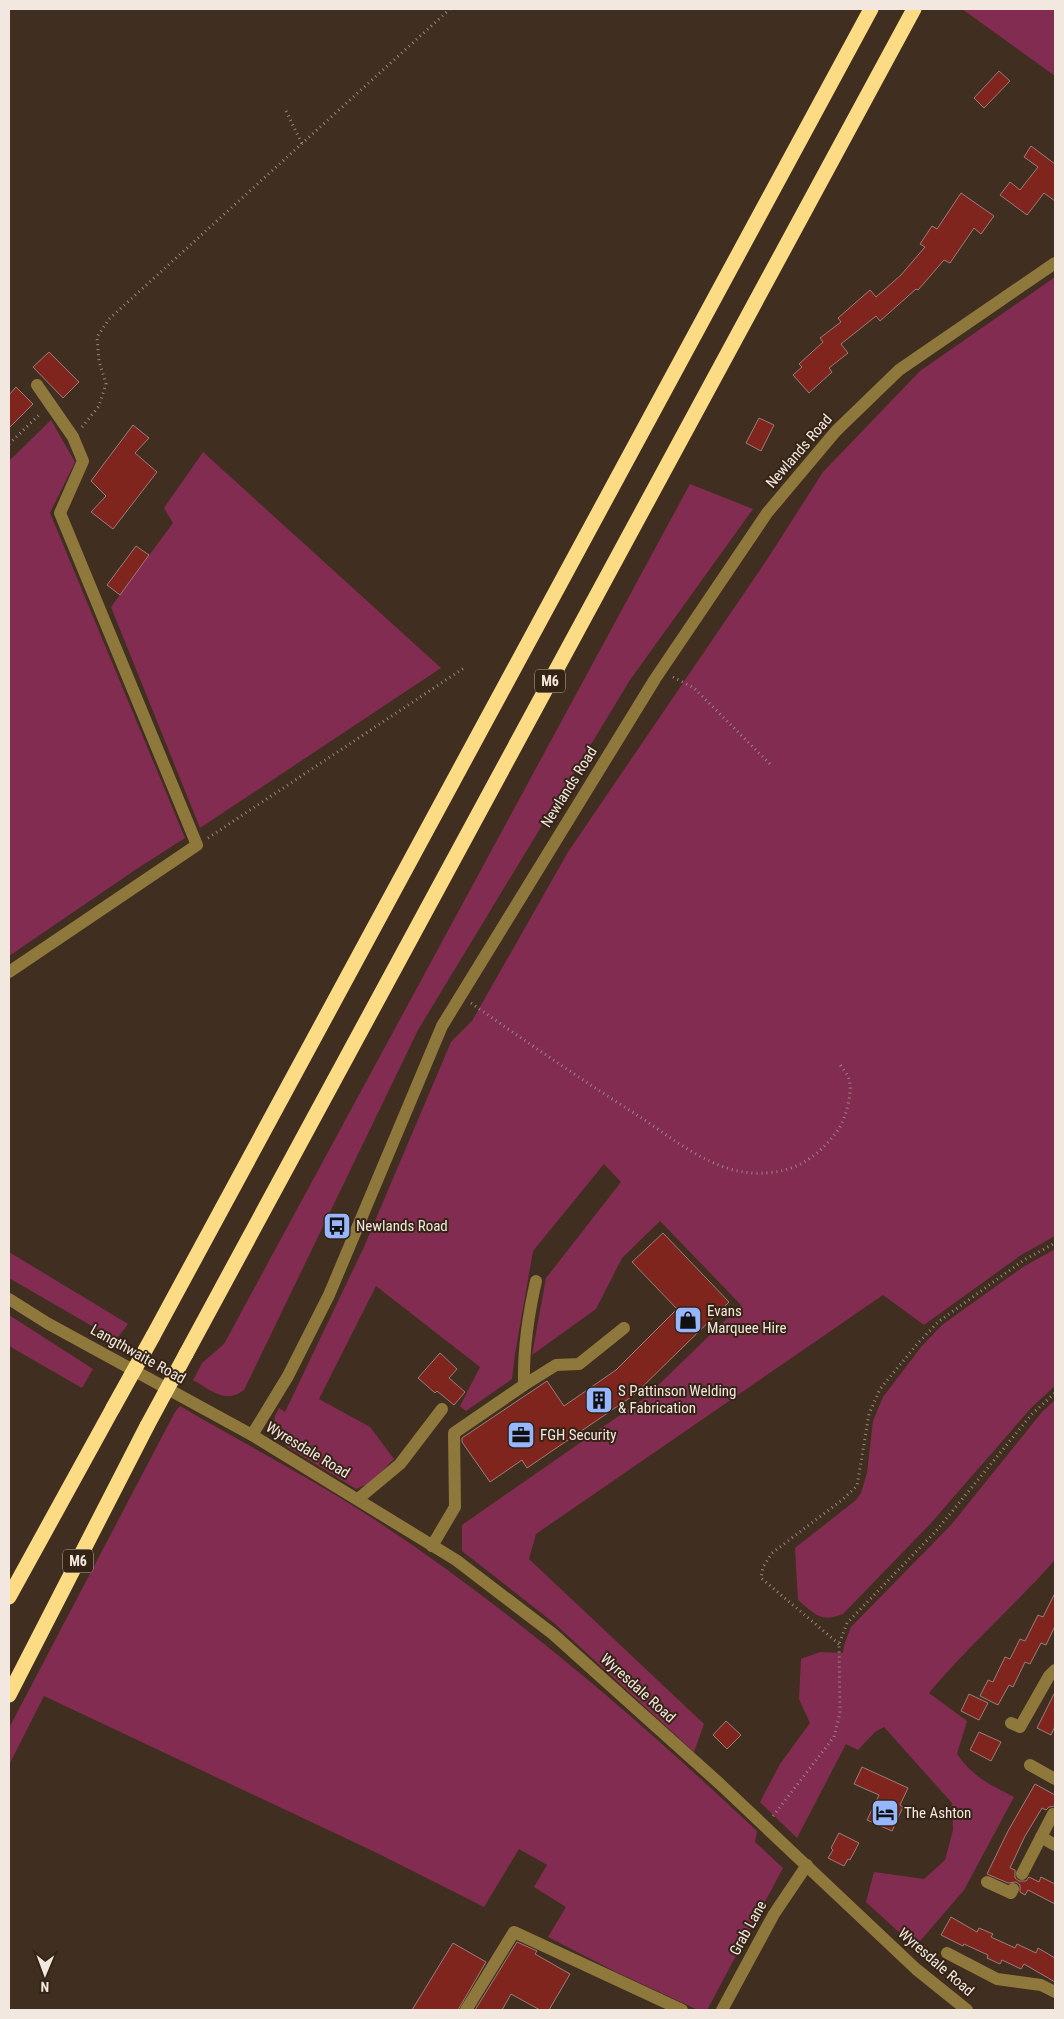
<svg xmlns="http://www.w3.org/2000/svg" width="1064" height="2019" viewBox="0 0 1064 2019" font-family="'Roboto Condensed',sans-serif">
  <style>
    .green { fill: #832c51 }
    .building { fill: #80251e; stroke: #997e79 }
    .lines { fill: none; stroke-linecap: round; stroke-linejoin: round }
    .path { stroke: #97887d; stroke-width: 3; stroke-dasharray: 1 4; stroke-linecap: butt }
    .minor { stroke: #8e783c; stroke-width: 12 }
    .highway { stroke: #fcdb85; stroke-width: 15 }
    .highway-bridge { stroke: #fcdb85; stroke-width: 15 }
    .labels { text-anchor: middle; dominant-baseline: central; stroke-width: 4; stroke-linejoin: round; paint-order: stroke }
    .shield { fill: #352416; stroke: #baada3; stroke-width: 1 }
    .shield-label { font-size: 14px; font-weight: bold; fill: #f3e8df }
    .street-label { font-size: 15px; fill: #f3e8df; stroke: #352416 }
    .poi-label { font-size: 15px; fill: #f3e8df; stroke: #352416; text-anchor: start }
  </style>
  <rect width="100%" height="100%" fill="#402e20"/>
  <g class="green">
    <path d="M 962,9 L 1055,9 L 1055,76 Z"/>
    <path d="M 1055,277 L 1055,1236 L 1021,1255 L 924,1325 L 883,1295 L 536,1534 L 529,1559 L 704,1724 L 694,1752 L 554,1623 L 462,1551 L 462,1525 L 646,1397 L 741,1305 L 660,1221 L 622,1258 L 596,1309 L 532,1355 L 546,1278 L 621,1182 L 604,1164 L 533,1251 L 515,1354 L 512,1379 L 466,1411 L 460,1406 L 480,1367 L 376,1286 L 319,1399 L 370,1427 L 394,1459 L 370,1483 L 356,1489 L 286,1446 L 274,1426 L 275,1416 L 279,1408 L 285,1412 L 363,1249 L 451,1042 L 472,1021 L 568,852 L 768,558 L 823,472 L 920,371 Z"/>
    <path d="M 51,420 L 75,462 L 50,513 L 185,838 L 135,870 L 9,956 L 9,461 Z"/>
    <path d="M 203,452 L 441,668 L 200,828 L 111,607 L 173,523 L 164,508 Z"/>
    <path d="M 690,484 L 753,509 L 630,680 L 418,1030 L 244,1390 C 225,1405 210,1389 193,1380 L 202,1363 L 224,1344 Z"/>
    <path d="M 1055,1249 L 1055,1386 L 1031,1408 L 931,1523 L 843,1614 C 820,1623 815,1614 798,1600 L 795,1548 L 856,1500 L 861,1493 L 867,1473 L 873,1421 L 883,1397 L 921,1347 L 942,1325 L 1023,1267 Z"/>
    <path d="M 9,1252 L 128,1324 L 116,1340 L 9,1278 Z"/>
    <path d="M 9,1315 L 93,1369 L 82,1388 L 9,1346 Z"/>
    <path d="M 1055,1400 L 1055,1560 C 1014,1606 968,1646 929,1693 L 967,1721 L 957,1754 C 973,1777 989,1784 1014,1797 L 964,1890 L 915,1947 L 866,1902 L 874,1872 L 924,1879 L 945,1860 L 953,1830 L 952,1803 L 884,1727 L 875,1732 L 858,1750 L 846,1744 L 797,1838 L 760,1802 L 780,1764 L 810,1723 L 799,1699 L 801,1659 L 820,1652 L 843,1653 L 844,1645 L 851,1627 L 951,1525 L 1042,1412 Z"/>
    <path d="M 180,1406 C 241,1442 307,1476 366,1514 C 507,1606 635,1716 757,1831 L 755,1842 L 783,1868 L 707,2010 L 698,2010 L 616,1972 L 548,1937 L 566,1907 L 534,1887 L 547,1865 L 519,1849 L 484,1907 L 377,1853 L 44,1696 L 9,1765 L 9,1728 L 175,1412 Z"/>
  </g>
  <g class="building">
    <path d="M 999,71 L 1010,81 L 984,108 L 974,98 Z"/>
    <path d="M 1031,146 L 1055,164 L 1055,201 L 1044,193 L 1027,215 L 1000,195 L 1010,182 L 1020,190 L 1038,167 L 1024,157 Z"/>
    <path d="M 961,193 L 994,216 L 981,234 L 974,228 L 950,263 L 944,260 L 918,290 L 916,289 L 880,321 L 876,316 L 841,344 L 848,353 L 829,368 L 832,372 L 809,393 L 793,375 L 802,367 L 799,364 L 823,342 L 820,338 L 841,322 L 838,318 L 870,290 L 876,297 L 901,275 L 925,247 L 920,244 L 932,226 L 937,229 Z"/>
    <path d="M 49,352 L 79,382 L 63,398 L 33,367 Z"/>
    <path d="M 16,387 L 33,404 L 9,428 L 9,395 Z"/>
    <path d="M 759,418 L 774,425 L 761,451 L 746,443 Z"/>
    <path d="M 133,425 L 149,438 L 135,453 L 157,472 L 113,529 L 91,512 L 106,496 L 91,481 Z"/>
    <path d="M 136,546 L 149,555 L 120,595 L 107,585 Z"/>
    <path d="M 663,1233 L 729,1302 L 634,1395 L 527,1468 L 522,1460 L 490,1482 L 462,1442 L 462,1438 L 547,1381 L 564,1406 L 616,1370 L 677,1309 L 632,1262 Z"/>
    <path d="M 440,1353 L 457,1369 L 449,1378 L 465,1392 L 454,1405 L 437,1391 L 435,1393 L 418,1378 Z"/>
    <path d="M 1055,1593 L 1055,1626 L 1046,1645 L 1041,1643 L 1030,1664 L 1025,1662 L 1013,1687 L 1009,1685 L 998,1705 L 980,1696 L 988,1680 L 993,1682 L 1005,1657 L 1010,1659 L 1020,1639 L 1025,1641 L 1038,1615 L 1043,1617 Z"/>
    <path d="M 1055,1692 L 1055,1726 L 1051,1735 L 1037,1728 Z"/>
    <path d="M 969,1694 L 988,1703 L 979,1720 L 961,1711 Z"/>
    <path d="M 726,1721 L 741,1735 L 727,1749 L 713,1735 Z"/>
    <path d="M 979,1732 L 1001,1742 L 991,1761 L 970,1750 Z"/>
    <path d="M 862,1767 L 908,1788 L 900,1805 L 903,1807 L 892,1831 L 867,1820 L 879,1795 L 854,1784 Z"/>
    <path d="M 1035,1784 L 1055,1795 L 1055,1806 L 1049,1807 L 1046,1810 L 1042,1808 L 1025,1836 L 1010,1868 L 1015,1870 L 1015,1878 L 1019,1881 L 1026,1881 L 1029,1877 L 1039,1882 L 1041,1877 L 1055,1884 L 1055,1904 L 1028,1890 L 1025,1895 L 1020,1892 L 1020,1885 L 1016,1882 L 1008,1883 L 987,1874 L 1008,1831 Z"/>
    <path d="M 839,1833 L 859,1843 L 850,1860 L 848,1859 L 844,1866 L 828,1858 L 833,1850 L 831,1848 Z"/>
    <path d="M 951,1917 L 977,1932 L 979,1928 L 993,1934 L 991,1937 L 1015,1948 L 1017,1944 L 1036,1953 L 1038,1948 L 1055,1958 L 1055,1982 L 1024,1964 L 1021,1969 L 1002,1960 L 1000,1964 L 987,1958 L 988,1955 L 964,1944 L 963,1946 L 941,1935 Z"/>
    <path d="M 517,1942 L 537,1951 L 535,1954 L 570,1974 L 549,2010 L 540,2010 L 511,1994 L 502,2010 L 475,2010 Z"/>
    <path d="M 453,1943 L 486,1962 L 458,2010 L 412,2010 Z"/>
  </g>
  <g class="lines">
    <g class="path">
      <path d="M 286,111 L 302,144"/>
      <path d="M 82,427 L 99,406 L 106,384 L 99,361 L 97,337 L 109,319 L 450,9"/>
      <path d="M 9,444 L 41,413"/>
      <path d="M 673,677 L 694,688 L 772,766"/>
      <path d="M 208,838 L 464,668"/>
      <path d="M 471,1003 C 525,1041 579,1078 634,1113 C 670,1136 708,1170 752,1173 C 791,1175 816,1160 838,1130 C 846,1119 853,1091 849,1079 C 847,1073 842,1068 839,1063"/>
      <path d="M 839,1644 L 761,1578 L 763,1567 L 772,1553 L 842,1500 L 857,1486 L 869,1414 L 880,1389 L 918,1343 L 938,1322 L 1024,1260 L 1055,1243"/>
      <path d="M 773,1816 L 834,1737 L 840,1713 L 839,1644 L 847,1623 L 936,1531 L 1032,1414 L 1055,1393"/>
    </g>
    <g class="minor">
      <path d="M 9,972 L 197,845 L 60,513 L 83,461 L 73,437 L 37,385"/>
      <path d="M 9,1299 L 47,1323 L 252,1435 L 456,1560 L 553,1634 L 720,1784 L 916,1969 L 967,2010"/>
      <path d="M 524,1385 L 556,1365 L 579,1364 L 624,1328"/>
      <path d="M 252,1435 L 288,1376 L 329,1295 L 442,1026 L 655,679 L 767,513 L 836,431 L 899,370 L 1055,263"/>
      <path d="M 358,1499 L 400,1464 L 442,1409"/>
      <path d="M 432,1546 L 455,1507 L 454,1433 L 524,1385 C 523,1349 528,1316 536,1281"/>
      <path d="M 1011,1723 L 1020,1727 L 1049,1676 L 1055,1670"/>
      <path d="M 1030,1765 L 1055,1779"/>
      <path d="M 1041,1837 L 1055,1845"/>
      <path d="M 1022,1874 L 1053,1814"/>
      <path d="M 987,1882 L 1011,1893 L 1013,1889"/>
      <path d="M 947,1953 L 997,1979 L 1041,1985 L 1055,1992"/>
      <path d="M 466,2010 L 514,1932 L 682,2010"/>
      <path d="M 722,2010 L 774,1914 L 807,1865"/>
    </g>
    <g class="highway">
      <path d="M 153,1336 L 871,9"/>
      <path d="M 186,1354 L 914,9"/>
      <path d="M 9,1597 L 113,1408"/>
      <path d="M 9,1695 L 147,1426"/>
    </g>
    <g class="highway-bridge">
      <path d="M 113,1408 L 153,1336"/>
      <path d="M 147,1426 L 186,1354"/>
    </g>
  </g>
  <defs>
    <g id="bus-square" transform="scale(1.4375)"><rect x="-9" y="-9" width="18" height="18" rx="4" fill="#96b6fd" stroke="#352416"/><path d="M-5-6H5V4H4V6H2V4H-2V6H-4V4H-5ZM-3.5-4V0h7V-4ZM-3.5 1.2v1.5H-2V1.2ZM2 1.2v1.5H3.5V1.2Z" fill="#111"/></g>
    <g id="shop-square" transform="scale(1.4375)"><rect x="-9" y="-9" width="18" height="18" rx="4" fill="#96b6fd" stroke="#352416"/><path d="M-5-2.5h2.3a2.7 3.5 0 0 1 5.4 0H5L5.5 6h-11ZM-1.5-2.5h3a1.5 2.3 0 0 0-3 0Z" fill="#111"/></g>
    <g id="building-square" transform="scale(1.4375)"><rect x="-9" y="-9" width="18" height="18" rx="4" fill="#96b6fd" stroke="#352416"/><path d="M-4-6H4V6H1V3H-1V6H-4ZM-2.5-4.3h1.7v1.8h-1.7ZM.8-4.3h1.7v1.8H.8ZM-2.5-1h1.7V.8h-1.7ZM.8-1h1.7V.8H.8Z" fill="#111"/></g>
    <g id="office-square" transform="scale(1.4375)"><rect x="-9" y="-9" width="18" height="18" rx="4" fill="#96b6fd" stroke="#352416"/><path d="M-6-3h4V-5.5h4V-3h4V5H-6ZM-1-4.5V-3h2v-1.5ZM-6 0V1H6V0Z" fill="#111"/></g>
    <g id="hotel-square" transform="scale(1.4375)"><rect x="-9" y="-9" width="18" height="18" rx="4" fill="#96b6fd" stroke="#352416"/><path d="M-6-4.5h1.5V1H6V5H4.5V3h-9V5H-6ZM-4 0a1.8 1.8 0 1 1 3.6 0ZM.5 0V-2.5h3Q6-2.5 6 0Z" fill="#111"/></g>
  </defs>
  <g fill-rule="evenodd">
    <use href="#bus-square" x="337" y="1226"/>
    <use href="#shop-square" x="688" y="1320"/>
    <use href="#building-square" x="599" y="1400"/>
    <use href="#office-square" x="521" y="1435"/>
    <use href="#hotel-square" x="885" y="1813"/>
  </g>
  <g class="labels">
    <g class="shield">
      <rect x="535" y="669.5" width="30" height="23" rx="4"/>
      <rect x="63" y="1549.5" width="30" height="23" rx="4"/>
    </g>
    <g class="shield-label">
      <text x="550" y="681">M6</text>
      <text x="78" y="1561">M6</text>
    </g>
    <g class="street-label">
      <text transform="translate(799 451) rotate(-49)">Newlands Road</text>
      <text transform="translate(569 787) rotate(-58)">Newlands Road</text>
      <text transform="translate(138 1354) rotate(29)">Langthwaite Road</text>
      <text transform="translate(308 1450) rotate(31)">Wyresdale Road</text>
      <text transform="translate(638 1688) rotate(42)">Wyresdale Road</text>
      <text transform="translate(748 1928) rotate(-61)">Grab Lane</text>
      <text transform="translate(936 1962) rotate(41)">Wyresdale Road</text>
    </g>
    <g class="poi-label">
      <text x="356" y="1226">Newlands Road</text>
      <text x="707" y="1311">Evans<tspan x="707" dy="17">Marquee Hire</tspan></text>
      <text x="618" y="1391">S Pattinson Welding<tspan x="618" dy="17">&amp; Fabrication</tspan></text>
      <text x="540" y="1435">FGH Security</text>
      <text x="904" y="1813">The Ashton</text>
    </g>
  </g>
  <rect width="1064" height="2019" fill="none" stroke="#f3e8df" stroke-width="20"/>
  <g transform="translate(45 1974) rotate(181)" stroke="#352416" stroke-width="4" paint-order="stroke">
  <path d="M0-4L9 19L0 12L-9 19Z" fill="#f3e8df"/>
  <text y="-8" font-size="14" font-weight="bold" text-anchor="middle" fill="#f3e8df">N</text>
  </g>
</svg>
